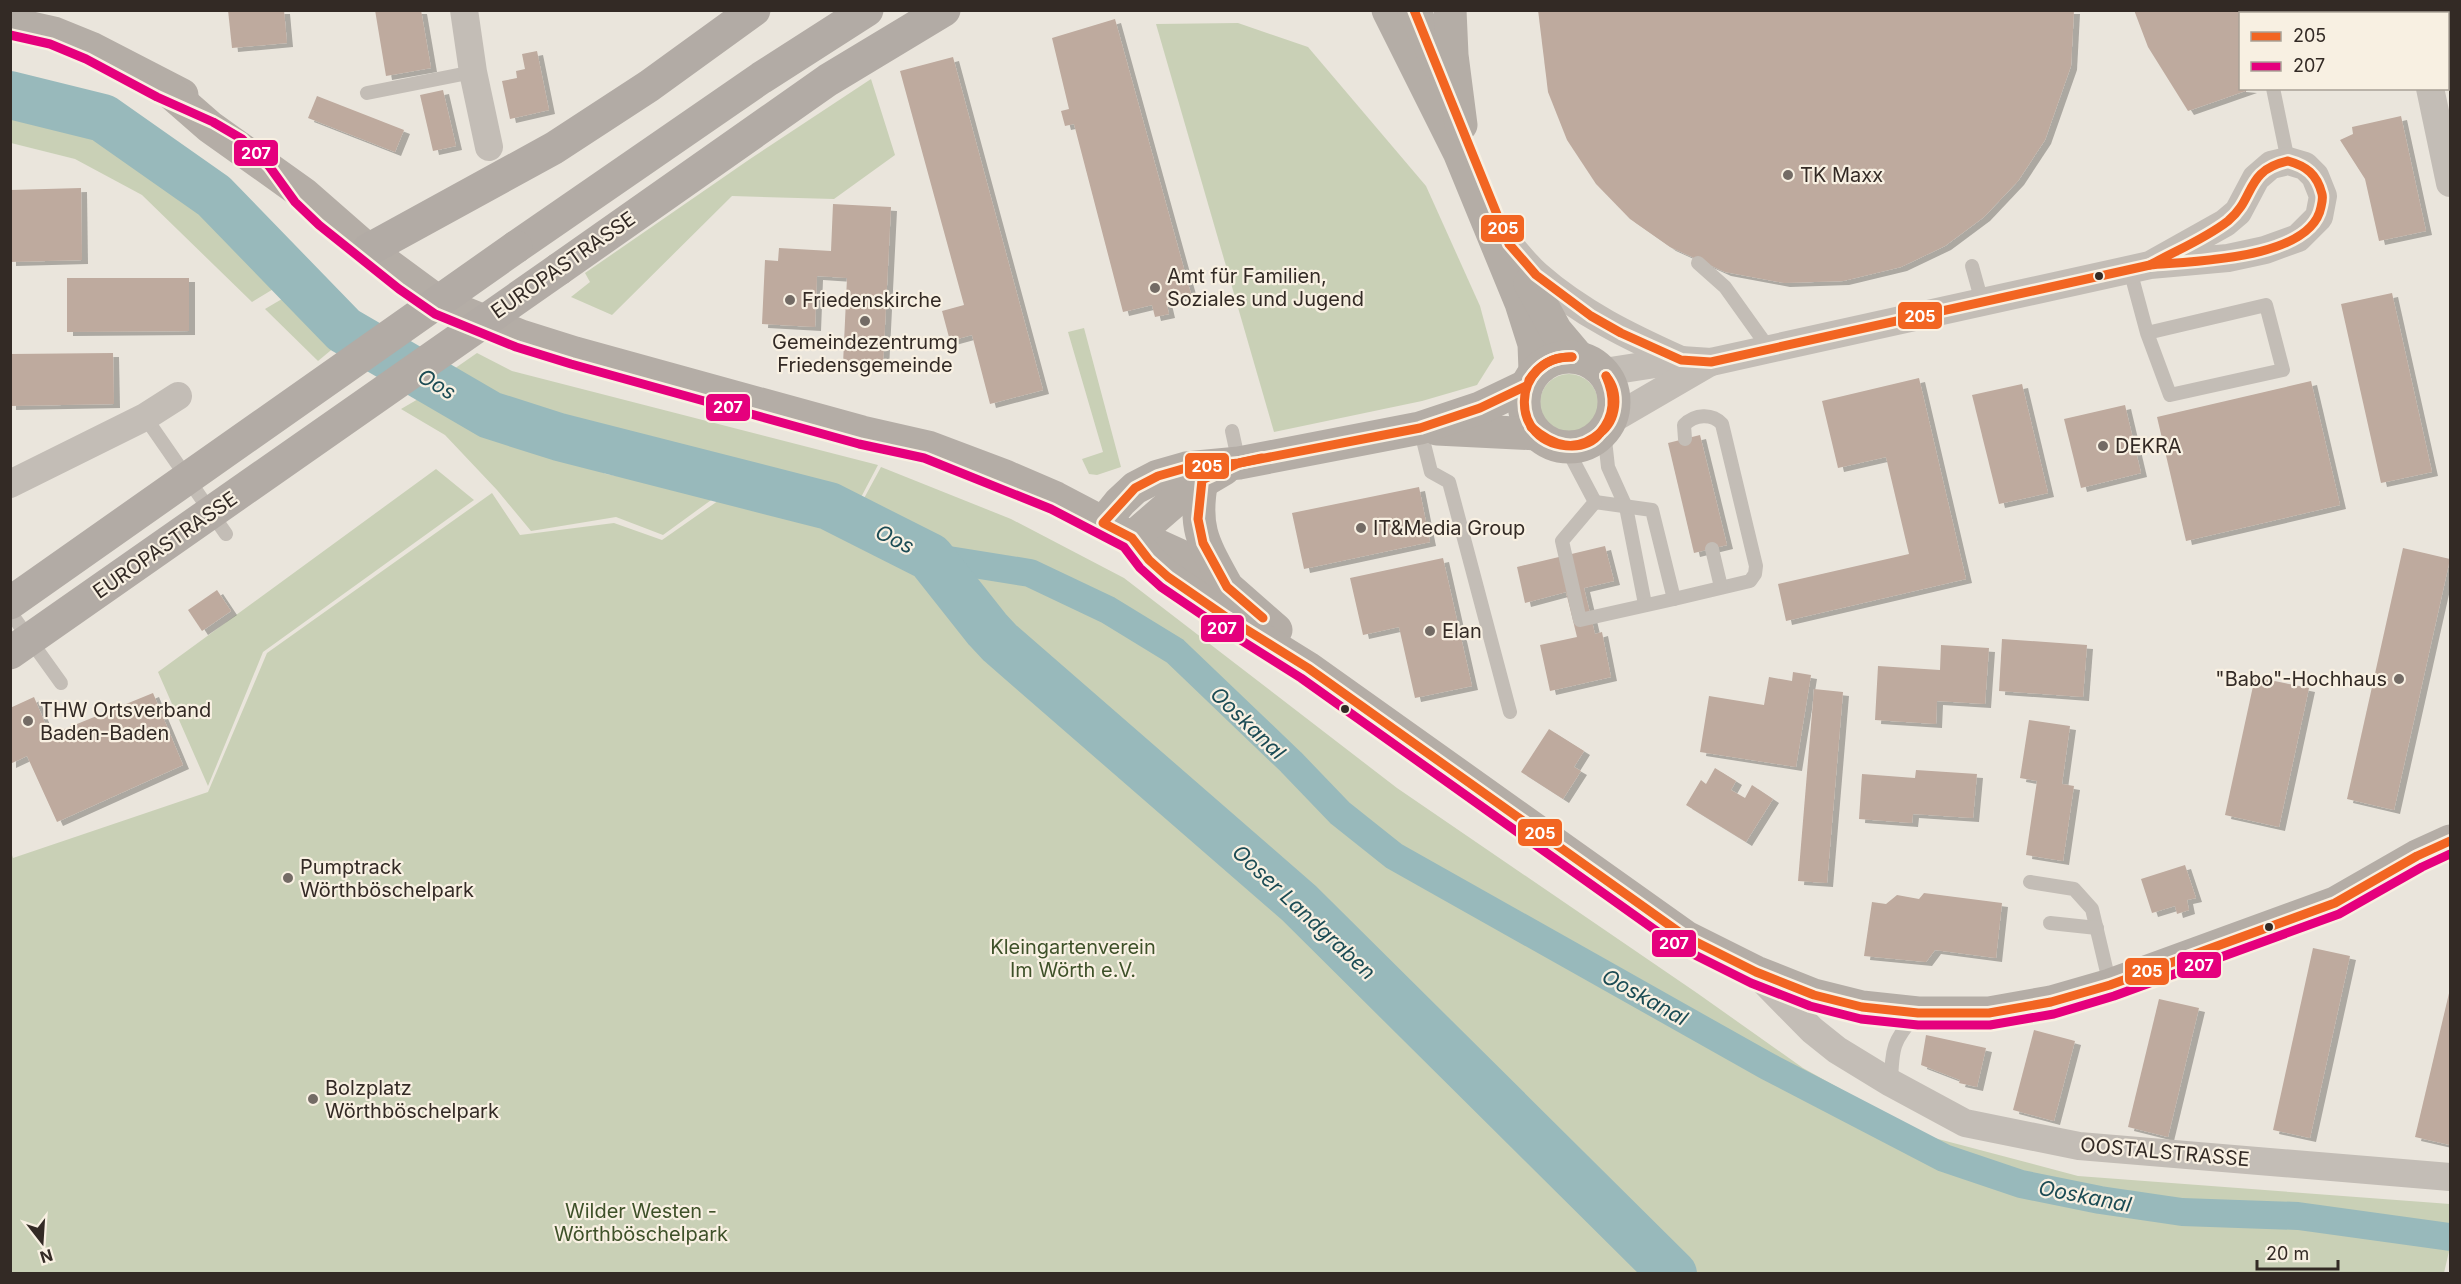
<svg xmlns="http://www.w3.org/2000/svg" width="2461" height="1284" viewBox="0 0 2461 1284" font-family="Inter,sans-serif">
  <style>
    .green { fill: #c9d0b6 }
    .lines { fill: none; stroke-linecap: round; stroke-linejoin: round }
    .canal { stroke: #98b9bb; stroke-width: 28 }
    .river { stroke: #98b9bb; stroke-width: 48 }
    .building { fill: #beaa9e; filter: url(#shadow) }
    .lane { stroke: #c3bdb6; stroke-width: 14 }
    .street { stroke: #c3bdb6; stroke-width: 28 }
    .secondary { stroke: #b4ada6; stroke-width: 33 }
    .primary { stroke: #b2aba5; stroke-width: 33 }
    .primary-bridge { stroke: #b2aba5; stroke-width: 33 }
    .bus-1-casing { stroke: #f8f0e2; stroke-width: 14 }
    .bus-2-casing { stroke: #f8f0e2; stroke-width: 14 }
    .bus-1 { stroke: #f26522; stroke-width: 9 }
    .bus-2 { stroke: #e5007d; stroke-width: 9 }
    .poi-dot { fill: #736b65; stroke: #f8f0e2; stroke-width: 2 }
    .bus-dot { fill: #332a25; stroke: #f8f0e2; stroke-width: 2 }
    .labels { text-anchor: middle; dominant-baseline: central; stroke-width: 4.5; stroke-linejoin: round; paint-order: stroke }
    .poi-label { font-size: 20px; fill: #332a25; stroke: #f8f0e2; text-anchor: start }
    .street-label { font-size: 20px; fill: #332a25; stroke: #f8f0e2 }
    .park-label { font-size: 20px; fill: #3e5129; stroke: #f8f0e2 }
    .water-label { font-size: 21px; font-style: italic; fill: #1b4b54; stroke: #f8f0e2 }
    .line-badge { stroke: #f8f0e2; stroke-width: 2 }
    .badge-label { font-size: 16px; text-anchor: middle; font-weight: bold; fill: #fff }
  </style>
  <defs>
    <filter id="shadow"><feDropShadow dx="6" dy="4" stdDeviation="0" flood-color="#0004"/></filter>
  </defs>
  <rect width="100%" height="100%" fill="#eae5dc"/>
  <g class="green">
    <path d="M 1238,23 L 1308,47 L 1426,186 L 1480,306 L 1494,358 L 1477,385 L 1422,401 L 1274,432 L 1156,24 Z"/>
    <path d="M 871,79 L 895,155 L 834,199 L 732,196 L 612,315 L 571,297 L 590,282 L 585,273 L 750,159 Z"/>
    <path d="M 11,113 L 42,120 L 109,141 L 155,167 L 275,288 L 252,302 L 142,195 L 75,159 L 11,143 Z"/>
    <path d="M 287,296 L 336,346 L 318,361 L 265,309 Z"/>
    <path d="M 1084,328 L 1121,467 L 1097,475 L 1089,474 L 1082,459 L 1103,452 L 1068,332 Z"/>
    <path d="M 477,353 L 512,371 L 878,465 L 858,503 L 497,408 L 441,378 Z"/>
    <circle cx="1569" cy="403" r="29"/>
    <path d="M 425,395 L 606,474 L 718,495 L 663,535 L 616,517 L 531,531 L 497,490 L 445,435 L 401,409 Z"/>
    <path d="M 881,467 L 1011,519 L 1124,578 L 1397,788 L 1697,993 L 1803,1068 L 1923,1135 L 2078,1176 L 2450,1204 L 2450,1247 L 2444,1273 L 1641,1274 L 1625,1236 L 1638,1273 L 11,1273 L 11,852 L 13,858 L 208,792 L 267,653 L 492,493 L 520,535 L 614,523 L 662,540 L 725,496 L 790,507 L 932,573 L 987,629 L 1002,615 L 942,549 L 862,502 Z"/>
    <path d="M 436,469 L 474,500 L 263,652 L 208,786 L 158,672 Z"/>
  </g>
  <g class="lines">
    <path class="canal" d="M 930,557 L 1030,573 L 1108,610 L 1175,651 L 1291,762 L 1340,813 L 1394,856 L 1767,1066 L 1944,1158 L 2021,1184 L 2100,1200 L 2182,1212 L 2298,1216 L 2450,1237"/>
    <path class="river" d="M 10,95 L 103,118 L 214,196 L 344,330 L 490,415 L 559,437 L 829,506 L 930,557 L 987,629 L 1000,643 L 1299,903 L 1673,1274"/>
  </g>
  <g class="building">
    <path d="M 228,10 L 284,10 L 287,43 L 232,48 Z"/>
    <path d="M 375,10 L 421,10 L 431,68 L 386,76 Z"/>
    <path d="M 1538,10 L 2074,10 L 2071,66 L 2045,140 L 2018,181 L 1984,217 L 1945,246 L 1901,267 L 1843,281 L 1784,283 L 1725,272 L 1670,247 L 1630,219 L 1596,184 L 1567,140 L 1548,92 Z"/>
    <path d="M 2134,10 L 2311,10 L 2309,14 L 2240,14 L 2240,88 L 2251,89 L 2188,111 L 2148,47 Z"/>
    <path d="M 1115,19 L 1191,294 L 1166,301 L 1169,314 L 1155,317 L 1152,305 L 1123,312 L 1074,124 L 1065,126 L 1061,111 L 1069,109 L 1052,38 Z"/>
    <path d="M 537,51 L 549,110 L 510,119 L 502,81 L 517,78 L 516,71 L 525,69 L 522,54 Z"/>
    <path d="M 953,57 L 1043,390 L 990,404 L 972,335 L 950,341 L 942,311 L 964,305 L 900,71 Z"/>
    <path d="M 443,90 L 456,146 L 433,151 L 420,95 Z"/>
    <path d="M 317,96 L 404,130 L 395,152 L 308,118 Z"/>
    <path d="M 2401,116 L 2426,231 L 2379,241 L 2365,179 L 2340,140 L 2353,134 L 2352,127 Z"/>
    <path d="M 81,188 L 82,260 L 10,262 L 10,190 Z"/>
    <path d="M 833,204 L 891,207 L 883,365 L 843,364 L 847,278 L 817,276 L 815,327 L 762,324 L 765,260 L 778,261 L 779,248 L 831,251 Z"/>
    <path d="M 67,278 L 189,278 L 189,331 L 67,332 Z"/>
    <path d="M 2392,293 L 2432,472 L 2381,483 L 2341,304 Z"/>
    <path d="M 113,353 L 114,404 L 10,406 L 10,354 Z"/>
    <path d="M 1919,378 L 1966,579 L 1786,621 L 1778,584 L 1909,554 L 1886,457 L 1838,468 L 1822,401 Z"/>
    <path d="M 2311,381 L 2340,505 L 2186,541 L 2157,417 Z"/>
    <path d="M 2022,384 L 2048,493 L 1999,504 L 1972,395 Z"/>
    <path d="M 2125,405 L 2141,473 L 2081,488 L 2064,419 Z"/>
    <path d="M 1700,435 L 1727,545 L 1694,553 L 1668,443 Z"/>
    <path d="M 1419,487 L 1430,542 L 1304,569 L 1292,513 Z"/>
    <path d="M 1605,546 L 1614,581 L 1584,588 L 1595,634 L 1602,632 L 1611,677 L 1550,691 L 1540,645 L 1577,637 L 1566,592 L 1525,603 L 1517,567 Z"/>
    <path d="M 2403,548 L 2450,559 L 2394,810 L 2347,799 Z"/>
    <path d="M 1443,558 L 1472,686 L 1415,698 L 1399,627 L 1363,635 L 1350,578 Z"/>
    <path d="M 217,590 L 231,611 L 202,631 L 188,610 Z"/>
    <path d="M 2002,639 L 2087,645 L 2083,697 L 1999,691 Z"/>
    <path d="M 1941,645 L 1989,648 L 1985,704 L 1937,701 L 1936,724 L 1875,720 L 1878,666 L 1940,670 Z"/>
    <path d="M 1793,672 L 1811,675 L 1796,767 L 1700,752 L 1709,696 L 1764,705 L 1769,677 L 1792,681 Z"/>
    <path d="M 2255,677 L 2309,688 L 2279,827 L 2225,815 Z"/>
    <path d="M 1814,689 L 1843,692 L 1827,883 L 1798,881 Z"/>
    <path d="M 153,693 L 183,765 L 57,822 L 27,756 L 10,764 L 10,708 L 34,697 L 50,735 Z"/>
    <path d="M 2029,720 L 2070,726 L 2062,784 L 2074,786 L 2063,861 L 2026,855 L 2037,781 L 2020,778 Z"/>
    <path d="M 1549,729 L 1584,751 L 1574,767 L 1581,771 L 1563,799 L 1521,772 Z"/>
    <path d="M 1715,768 L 1736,781 L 1731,790 L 1745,798 L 1752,785 L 1773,799 L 1746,842 L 1686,805 L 1701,780 L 1706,784 Z"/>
    <path d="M 1916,770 L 1977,774 L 1973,818 L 1913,814 L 1912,823 L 1859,819 L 1862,774 L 1915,778 Z"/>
    <path d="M 2185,865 L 2196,898 L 2187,900 L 2189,910 L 2177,914 L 2175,906 L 2152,913 L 2141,879 Z"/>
    <path d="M 1924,893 L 2002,903 L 1996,958 L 1935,950 L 1926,962 L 1864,956 L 1872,902 L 1886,904 L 1897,895 L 1919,899 Z"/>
    <path d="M 2313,948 L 2350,956 L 2310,1138 L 2273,1130 Z"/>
    <path d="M 2450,989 L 2450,1145 L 2415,1137 Z"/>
    <path d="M 2159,999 L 2199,1008 L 2168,1137 L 2128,1127 Z"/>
    <path d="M 2034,1030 L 2075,1041 L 2054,1121 L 2013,1110 Z"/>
    <path d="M 1926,1035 L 1986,1048 L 1977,1087 L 1959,1083 L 1960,1080 L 1921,1065 Z"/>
  </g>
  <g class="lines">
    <g class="lane">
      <path d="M 2273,88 L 2288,161"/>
      <path d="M 367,93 L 473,72"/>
      <path d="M 1698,263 L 1725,287 L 1770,350"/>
      <path d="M 1972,266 L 1982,302"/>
      <path d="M 2130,270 L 2147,333 L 2170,395 L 2283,370 L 2266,305 L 2147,333"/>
      <path d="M 145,417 L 226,534"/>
      <path d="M 1420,428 L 1431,472 L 1449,482 L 1510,712"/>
      <path d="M 1232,431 L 1239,463"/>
      <path d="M 1604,431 L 1608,467 L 1626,507 L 1645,604"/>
      <path d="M 1566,447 L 1595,502"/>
      <path d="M 1595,502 L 1652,510 L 1674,599 L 1750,581 L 1755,574 L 1756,566 L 1722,424 C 1712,413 1695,414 1684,425 L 1685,439"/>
      <path d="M 1595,502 L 1562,541 L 1580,620 L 1674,599"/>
      <path d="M 1712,549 L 1721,587"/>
      <path d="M 10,612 L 61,683"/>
      <path d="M 2030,882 L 2074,889 L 2092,909 L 2110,985"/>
      <path d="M 2050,923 L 2097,928"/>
      <path d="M 1891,1083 C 1892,1048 1893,1040 1916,1015"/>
    </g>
    <g class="street">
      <path d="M 464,10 L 473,72 L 489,147"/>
      <path d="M 2413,10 L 2414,14"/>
      <path d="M 2430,88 L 2450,183"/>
      <path d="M 1509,244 C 1518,255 1527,266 1537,275 C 1580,313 1630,337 1681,360"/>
      <path d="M 1604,372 L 1681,360 L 1711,362 L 2150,265 L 2228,258 L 2265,250 L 2298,238 L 2319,217 L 2323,196 L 2315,176 L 2305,166 L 2288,161 L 2271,165 L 2256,178 L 2238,212 L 2225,223 L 2150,265"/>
      <path d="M 1611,420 L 1709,363"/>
      <path d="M 10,484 L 145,417 L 178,396"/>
      <path d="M 1756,973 L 1812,1030 L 1837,1050 L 1891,1083 L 1965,1123 L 2079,1146 L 2450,1177"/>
    </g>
    <g class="secondary">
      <path d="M 1388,10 L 1459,152 L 1521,303 L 1534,344 L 1535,371"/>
      <path d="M 1414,10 L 1438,64"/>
      <path d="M 1450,10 L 1452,55 L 1461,125"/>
      <path d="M 10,23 L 54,33 L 91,48 L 182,95"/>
      <path d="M 163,86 L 210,127 L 304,194 L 368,250 L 440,303 L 521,336 L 575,353 L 862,432 L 928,447 L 1005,476 L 1056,498 L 1132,538 L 1159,546 L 1181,556 L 1227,587 L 1276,630"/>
      <path d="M 1530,283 L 1556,331 L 1578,357"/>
      <circle cx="1569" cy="402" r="45"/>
      <path d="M 1437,429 L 1537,434"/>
      <path d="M 1202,480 C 1193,527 1203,543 1225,583"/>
      <path d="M 1103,523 L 1120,502 L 1135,488 L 1158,476 L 1186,468 L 1239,463 L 1420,428 L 1480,408 L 1526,386"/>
      <path d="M 1132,538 L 1149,560 L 1168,577 L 1226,617 L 1308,668 L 1686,937 L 1756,972 L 1814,995 L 1862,1007 L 1918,1013 L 1989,1013 L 2051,1002 L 2110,985 L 2335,903 L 2417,856 L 2450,841"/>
      <path d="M 1132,538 L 1185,492 L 1224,469"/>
    </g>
    <g class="primary">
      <path d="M 516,247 L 761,78 L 867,10"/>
      <path d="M 368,250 L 554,148 L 649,86 L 754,10"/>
      <path d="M 559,269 L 828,80 L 944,10"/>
    </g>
    <g class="primary-bridge">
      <path d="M 10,603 L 516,247"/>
      <path d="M 10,653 L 559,269"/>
    </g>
    <g class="bus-1-casing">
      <g id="bus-1">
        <path d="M 1414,10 L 1509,244 L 1536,275 L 1591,316 L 1621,333 L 1681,360 L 1711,362 L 2150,265"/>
        <path d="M 2288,161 C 2306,166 2317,174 2322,194 C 2323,198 2322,203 2321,207 C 2311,260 2192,261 2150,265 C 2175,251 2205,239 2228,221 C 2256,198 2244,171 2288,161 Z"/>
        <path d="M 1572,357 C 1511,356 1506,446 1572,446 C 1583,446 1594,442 1600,433"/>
        <path d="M 1529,380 C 1539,365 1553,356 1572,357"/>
        <path d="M 1526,386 L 1480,408 L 1420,428 L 1239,463 L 1186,468 L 1158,476 L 1135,488 L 1103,523 L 1132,538 L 1149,560 L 1168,577 L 1226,617 L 1308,668 L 1686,937 L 1756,972 L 1814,995 L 1862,1007 L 1918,1013 L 1989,1013 L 2051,1002 L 2110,985 L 2335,903 L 2417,856 L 2450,841"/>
        <path d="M 1531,427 C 1553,446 1576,454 1600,433"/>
        <path d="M 1600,433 C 1615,415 1615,397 1606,376"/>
        <path d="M 1600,433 C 1617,420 1620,393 1606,376"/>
        <path d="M 1262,458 L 1239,463 L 1202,480 L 1198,519 L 1203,543 L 1227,587 L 1263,618"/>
      </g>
    </g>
    <g class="bus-2-casing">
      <path id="bus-2" d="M 10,35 L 50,44 L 86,59 L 157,97 L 213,122 L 242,139 L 269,166 L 295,202 L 319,225 L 399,289 L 435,314 L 516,347 L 571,364 L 859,444 L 924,458 L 1051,509 L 1124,547 L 1140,568 L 1161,587 L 1220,627 L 1301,678 L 1679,947 L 1751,983 L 1810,1006 L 1861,1019 L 1918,1025 L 1990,1025 L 2054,1014 L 2114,996 L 2339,914 L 2422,867 L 2450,854"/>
    </g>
    <use href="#bus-1" class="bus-1"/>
    <use href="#bus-2" class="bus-2"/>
  </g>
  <g class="poi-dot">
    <circle cx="1788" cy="175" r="6"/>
    <circle cx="1155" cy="288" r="6"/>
    <circle cx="790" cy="300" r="6"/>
    <circle cx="865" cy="321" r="6"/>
    <circle cx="2103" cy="446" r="6"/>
    <circle cx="1361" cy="528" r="6"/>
    <circle cx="1430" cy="631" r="6"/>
    <circle cx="2399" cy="679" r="6"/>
    <circle cx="28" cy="721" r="6"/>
    <circle cx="288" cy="878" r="6"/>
    <circle cx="313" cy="1099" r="6"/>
  </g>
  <g class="bus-dot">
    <circle cx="2099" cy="276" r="5"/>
    <circle cx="1345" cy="709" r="5"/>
    <circle cx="2269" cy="927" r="5"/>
  </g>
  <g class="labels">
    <g class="poi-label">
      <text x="1800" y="175">TK Maxx</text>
      <text x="1167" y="276">Amt für Familien,<tspan x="1167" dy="23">Soziales und Jugend</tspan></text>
      <text x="802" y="300">Friedenskirche</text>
      <text x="865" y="342" text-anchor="middle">Gemeindezentrumg<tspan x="865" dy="23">Friedensgemeinde</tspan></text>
      <text x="2115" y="446">DEKRA</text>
      <text x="1373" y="528">IT&amp;Media Group</text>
      <text x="1442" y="631">Elan</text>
      <text x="2387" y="679" text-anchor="end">"Babo"-Hochhaus</text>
      <text x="40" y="710">THW Ortsverband<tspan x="40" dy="23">Baden-Baden</tspan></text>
      <text x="300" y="867">Pumptrack<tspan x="300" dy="23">Wörthböschelpark</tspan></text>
      <text x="325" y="1088">Bolzplatz<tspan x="325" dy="23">Wörthböschelpark</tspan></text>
    </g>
    <g class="street-label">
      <text transform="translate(563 265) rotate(-35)">EUROPASTRASSE</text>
      <text transform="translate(165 545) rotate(-35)">EUROPASTRASSE</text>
      <text transform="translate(2165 1152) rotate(5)">OOSTALSTRASSE</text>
    </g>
    <g class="park-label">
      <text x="1073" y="947">Kleingartenverein<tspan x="1073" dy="23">Im Wörth e.V.</tspan></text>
      <text x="641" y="1211">Wilder Westen -<tspan x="641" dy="23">Wörthböschelpark</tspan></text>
    </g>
    <g class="water-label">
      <text transform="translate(437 384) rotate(30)">Oos</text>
      <text transform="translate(895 539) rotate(26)">Oos</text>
      <text transform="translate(1248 723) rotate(44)">Ooskanal</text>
      <text transform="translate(1304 912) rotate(43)">Ooser Landgraben</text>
      <text transform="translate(1645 997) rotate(29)">Ooskanal</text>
      <text transform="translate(2085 1196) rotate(11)">Ooskanal</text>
    </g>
  </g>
  <g class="line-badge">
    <rect x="233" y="139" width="46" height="28" rx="6" fill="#e5007d"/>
    <rect x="1480" y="214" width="45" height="29" rx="6" fill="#f26522"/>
    <rect x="1897" y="301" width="46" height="29" rx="6" fill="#f26522"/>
    <rect x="705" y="393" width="46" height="29" rx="6" fill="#e5007d"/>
    <rect x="1184" y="452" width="46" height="28" rx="6" fill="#f26522"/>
    <rect x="1200" y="614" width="45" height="29" rx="6" fill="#e5007d"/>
    <rect x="1517" y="818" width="46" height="29" rx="6" fill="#f26522"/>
    <rect x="1651" y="929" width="46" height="29" rx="6" fill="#e5007d"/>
    <rect x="2176" y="951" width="46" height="28" rx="6" fill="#e5007d"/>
    <rect x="2124" y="957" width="46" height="29" rx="6" fill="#f26522"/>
  </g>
  <g class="badge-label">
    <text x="256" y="159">207</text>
    <text x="1503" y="234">205</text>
    <text x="1920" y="322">205</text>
    <text x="728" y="413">207</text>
    <text x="1207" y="472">205</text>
    <text x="1222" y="634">207</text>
    <text x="1540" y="839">205</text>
    <text x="1674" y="949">207</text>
    <text x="2199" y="971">207</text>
    <text x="2147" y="977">205</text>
  </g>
  <rect width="2461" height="1284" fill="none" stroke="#332a25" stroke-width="24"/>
  <rect x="2239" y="12" width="210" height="78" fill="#f8f0e2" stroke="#a9a196" stroke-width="1.5"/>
  <rect x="2251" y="32" width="30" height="9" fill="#f26522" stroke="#a9a196" stroke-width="1.5"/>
  <text x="2293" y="42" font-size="18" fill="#332a25">205</text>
  <rect x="2251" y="62" width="30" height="9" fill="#e5007d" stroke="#a9a196" stroke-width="1.5"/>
  <text x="2293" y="72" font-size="18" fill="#332a25">207</text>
  <g transform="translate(42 1242) rotate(163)" stroke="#f8f0e2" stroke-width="4.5" paint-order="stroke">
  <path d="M0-4.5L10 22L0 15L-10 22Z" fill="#332a25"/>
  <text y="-9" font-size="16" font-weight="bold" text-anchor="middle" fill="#332a25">N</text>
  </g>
  <path d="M2257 1260v9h81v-9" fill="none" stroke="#332a25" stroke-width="3"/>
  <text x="2266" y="1260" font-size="18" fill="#332a25" stroke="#f8f0e2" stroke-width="4.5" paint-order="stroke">20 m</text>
</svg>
